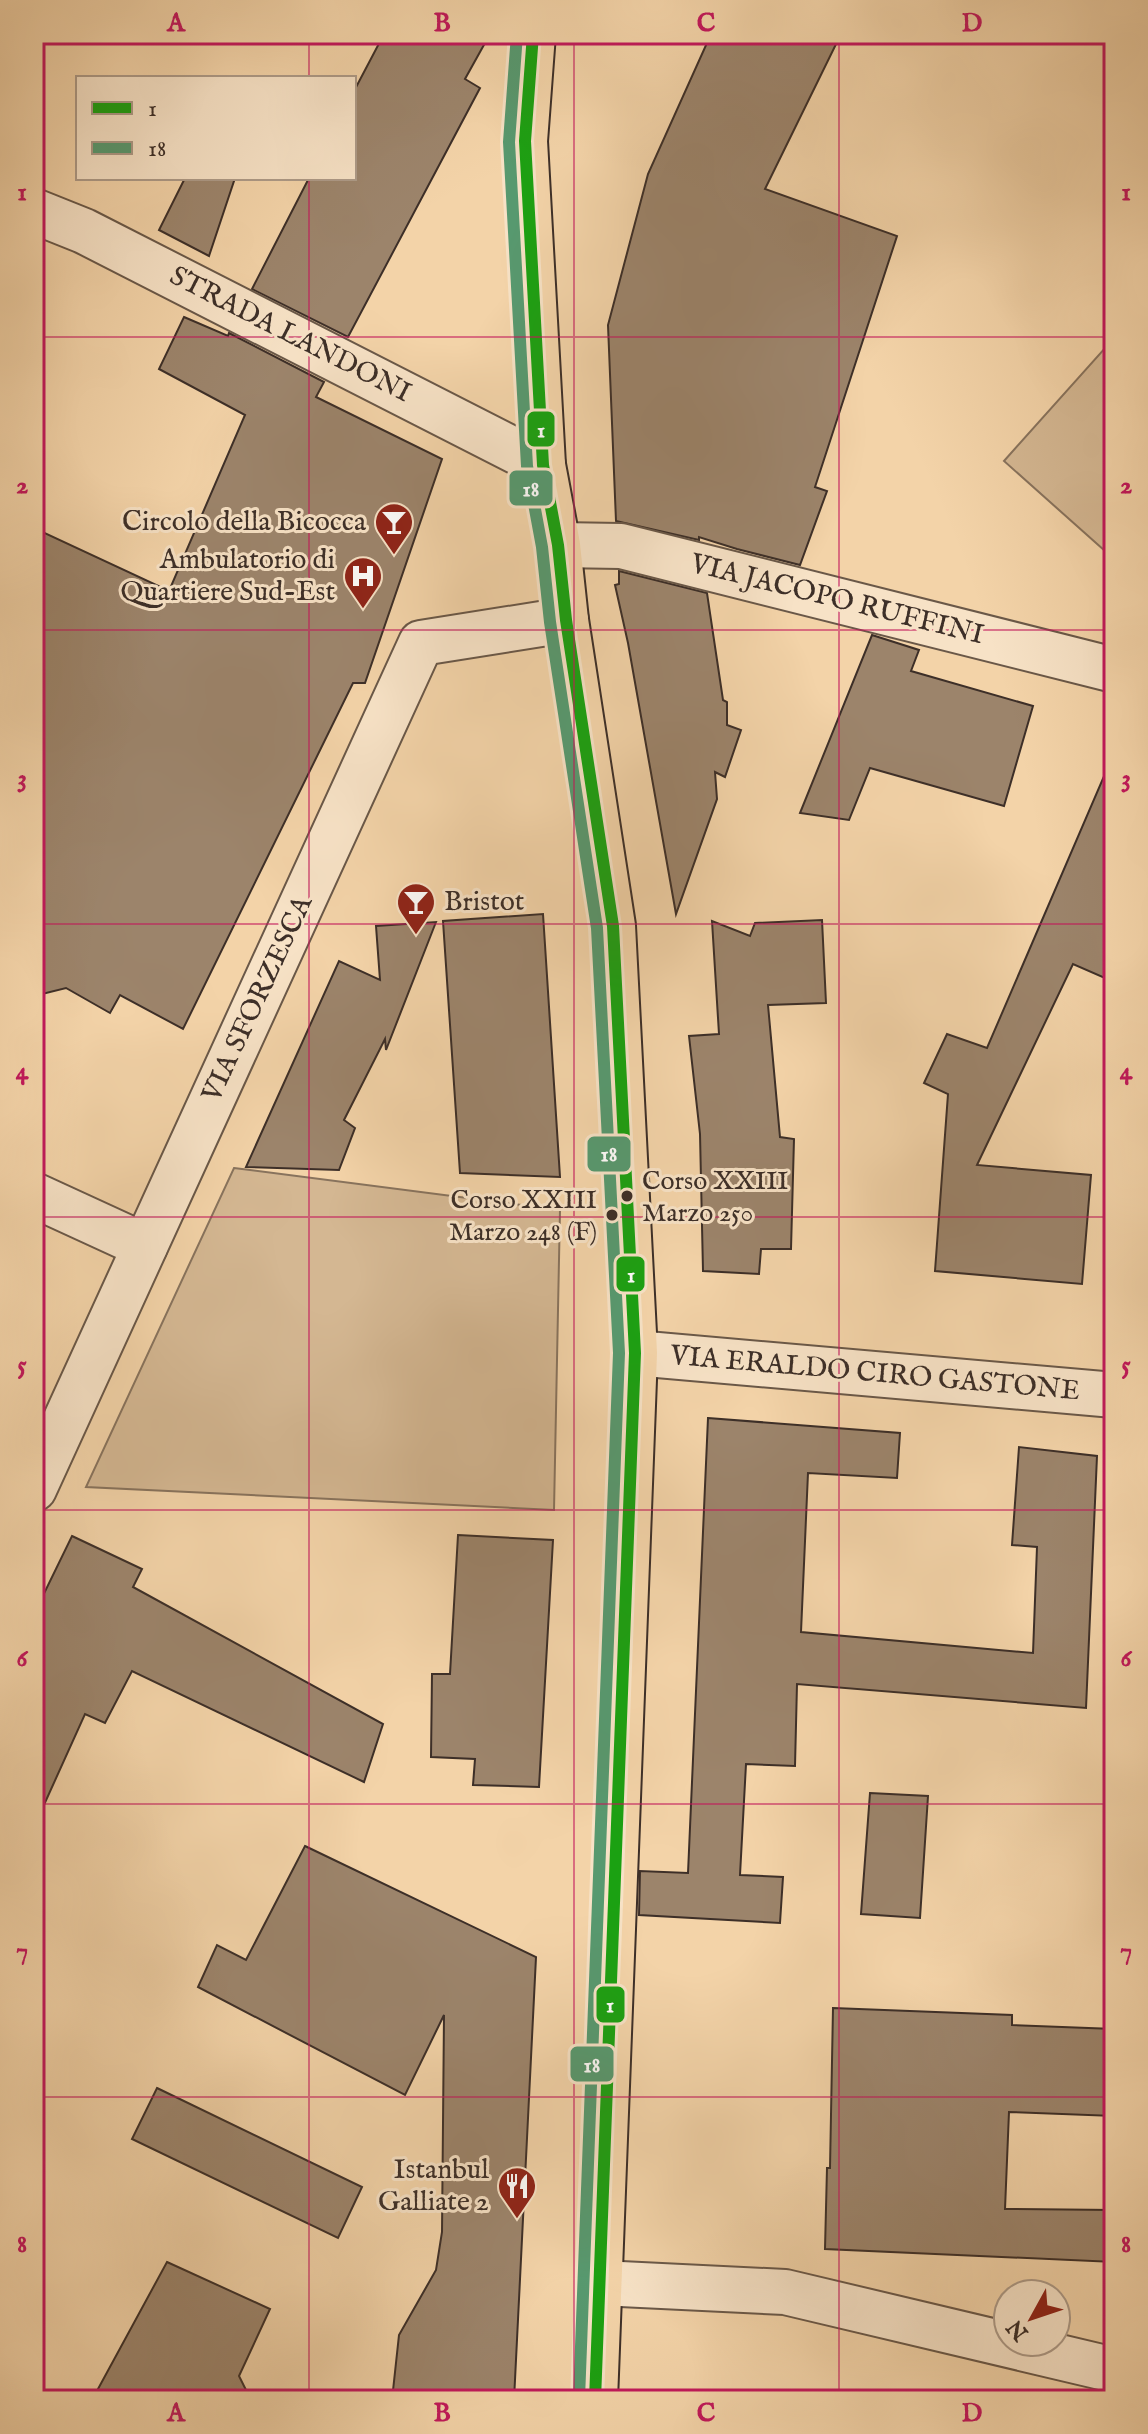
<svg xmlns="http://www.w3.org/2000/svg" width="1148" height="2434" viewBox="0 0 1148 2434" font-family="'IM FELL English',serif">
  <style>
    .green { fill: #d4b792; stroke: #88735d; stroke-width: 2 }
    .building { fill: #9c846b; stroke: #3d2f28; stroke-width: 2 }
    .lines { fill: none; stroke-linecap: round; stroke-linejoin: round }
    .minor-casing { stroke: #6a5848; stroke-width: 48 }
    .major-casing { stroke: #3d2f28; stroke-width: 48 }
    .minor { stroke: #f7e2c6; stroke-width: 44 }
    .major { stroke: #f3d3a8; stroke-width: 44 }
    .bus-1-casing { stroke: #f7e2c6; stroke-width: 18 }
    .bus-2-casing { stroke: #f7e2c6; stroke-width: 18 }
    .bus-1 { stroke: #1ba112; stroke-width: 12 }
    .bus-2 { stroke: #57996f; stroke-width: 12 }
    .grid { fill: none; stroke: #c2185b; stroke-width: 2; stroke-opacity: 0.55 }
    .bus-dot { fill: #3d2f28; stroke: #f7e2c6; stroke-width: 3 }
    .labels { text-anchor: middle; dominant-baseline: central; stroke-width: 6; stroke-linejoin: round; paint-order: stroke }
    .bus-label { font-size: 26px; fill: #3d2f28; stroke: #f7e2c6; text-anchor: start }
    .street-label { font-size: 28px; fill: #3d2f28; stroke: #f7e2c6 }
    .poi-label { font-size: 28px; fill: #3d2f28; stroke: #f7e2c6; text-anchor: end }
    .line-badge { stroke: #f7e2c6; stroke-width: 3 }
    .badge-label { font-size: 22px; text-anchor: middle; font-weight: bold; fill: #fff }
    .neatline { fill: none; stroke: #c2185b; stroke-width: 3 }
    .grid-label { font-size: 26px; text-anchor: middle; font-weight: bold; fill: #c2185b }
  </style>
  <rect width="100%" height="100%" fill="#f3d3a8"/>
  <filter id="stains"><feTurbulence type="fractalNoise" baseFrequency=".0025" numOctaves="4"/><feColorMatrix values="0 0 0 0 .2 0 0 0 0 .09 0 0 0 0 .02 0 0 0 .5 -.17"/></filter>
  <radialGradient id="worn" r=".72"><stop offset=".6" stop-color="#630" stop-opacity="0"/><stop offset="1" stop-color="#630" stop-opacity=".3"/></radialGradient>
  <g class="green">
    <path d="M 1114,338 L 1114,559 L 1004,461 Z"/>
    <path d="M 234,1168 L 560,1210 L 554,1510 L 86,1487 Z"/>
  </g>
  <g class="building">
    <path d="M 384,34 L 490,34 L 465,79 L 480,88 L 348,337 L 252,289 L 309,178 L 354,178 L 354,91 Z"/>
    <path d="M 711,34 L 841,34 L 765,189 L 897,236 L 815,487 L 827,491 L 800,565 L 737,549 L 699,537 L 699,540 L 616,521 L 608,325 L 648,174 Z"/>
    <path d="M 185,178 L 235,178 L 209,256 L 159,230 Z"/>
    <path d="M 184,317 L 228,336 L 229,333 L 324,382 L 316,397 L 442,459 L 365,683 L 353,683 L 183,1029 L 120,995 L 110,1013 L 66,988 L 34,996 L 34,528 L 169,591 L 245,415 L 159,369 Z"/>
    <path d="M 619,571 L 707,593 L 723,700 L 727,702 L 727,725 L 741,730 L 725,777 L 715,772 L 717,799 L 676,914 L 628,643 L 615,585 L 619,584 Z"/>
    <path d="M 872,635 L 919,650 L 911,671 L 1033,706 L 1004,806 L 870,768 L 849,820 L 800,813 Z"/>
    <path d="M 1114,753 L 1114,982 L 1073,964 L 977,1165 L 1091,1175 L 1082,1284 L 935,1271 L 948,1094 L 924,1083 L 947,1034 L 987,1048 Z"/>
    <path d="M 543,914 L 560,1177 L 460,1173 L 443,921 Z"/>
    <path d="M 822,920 L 826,1003 L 768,1005 L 780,1137 L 794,1139 L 791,1249 L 761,1249 L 759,1274 L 703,1271 L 700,1134 L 689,1036 L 719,1034 L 712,921 L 750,936 L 755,923 Z"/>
    <path d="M 436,922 L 386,1050 L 385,1039 L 344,1120 L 355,1128 L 339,1170 L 246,1167 L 339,961 L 380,980 L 376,926 Z"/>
    <path d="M 708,1418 L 900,1433 L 897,1478 L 808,1473 L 801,1632 L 1033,1653 L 1037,1547 L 1012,1545 L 1019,1447 L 1097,1456 L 1086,1708 L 797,1684 L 795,1766 L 746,1764 L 740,1875 L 783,1877 L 780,1923 L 639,1915 L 640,1871 L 688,1873 Z"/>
    <path d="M 458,1535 L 553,1540 L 539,1787 L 473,1785 L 475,1759 L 431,1757 L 432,1674 L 450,1674 Z"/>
    <path d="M 72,1536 L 142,1569 L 133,1587 L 383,1724 L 364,1782 L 132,1671 L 105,1723 L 85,1714 L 34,1827 L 34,1614 Z"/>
    <path d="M 870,1793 L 928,1796 L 920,1918 L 861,1914 Z"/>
    <path d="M 305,1846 L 536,1957 L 514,2400 L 392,2400 L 399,2335 L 436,2270 L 442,2232 L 444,2015 L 405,2095 L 198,1987 L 217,1945 L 246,1960 Z"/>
    <path d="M 833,2008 L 1012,2015 L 1012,2025 L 1114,2029 L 1114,2116 L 1009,2112 L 1005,2209 L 1114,2210 L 1114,2262 L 825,2249 L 827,2168 L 830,2168 Z"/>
    <path d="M 157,2088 L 362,2187 L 338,2238 L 132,2139 Z"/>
    <path d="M 167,2262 L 270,2309 L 239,2376 L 251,2400 L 92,2400 Z"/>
  </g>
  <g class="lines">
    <g class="minor-casing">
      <g id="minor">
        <path d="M 34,211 L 84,231 L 543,465"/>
        <path d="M 558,545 L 621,546 L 1114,670"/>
        <path d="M 34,1195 L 145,1246"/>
        <path d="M 635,1353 L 1114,1395"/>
        <path d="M 34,1489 L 421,643 L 566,620"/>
        <path d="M 600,2283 L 785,2292 L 1114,2370"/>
      </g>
    </g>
    <g class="major-casing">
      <path id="major" d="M 533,34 L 525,141 L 543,465 L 558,545 L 566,620 L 613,926 L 635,1353 L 595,2400"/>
    </g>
    <use href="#minor" class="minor"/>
    <use href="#major" class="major"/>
    <g class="bus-1-casing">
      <path id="bus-1" d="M 533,34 L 525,141 L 543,465 L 558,545 L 566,620 L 613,926 L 635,1353 L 595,2400"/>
    </g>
    <g class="bus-2-casing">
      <path id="bus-2" d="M 517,34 L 509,142 L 527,466 L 542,547 L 550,622 L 597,928 L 619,1353 L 579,2399"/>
    </g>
    <use href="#bus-1" class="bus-1"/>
    <use href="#bus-2" class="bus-2"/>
  </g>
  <path class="grid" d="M 309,34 L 309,78M 574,34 L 574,2400M 839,34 L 839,2400M 309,178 L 309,2400M 34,337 L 1114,337M 34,630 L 1114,630M 34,924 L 1114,924M 34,1217 L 1114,1217M 34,1510 L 1114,1510M 34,1804 L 1114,1804M 34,2097 L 1114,2097"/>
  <defs>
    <g id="bar-pin" transform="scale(2)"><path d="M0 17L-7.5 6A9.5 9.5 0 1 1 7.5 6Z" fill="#8f2418" stroke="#f7e2c6"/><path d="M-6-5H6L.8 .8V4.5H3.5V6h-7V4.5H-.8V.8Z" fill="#fff"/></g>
    <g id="hospital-pin" transform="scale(2)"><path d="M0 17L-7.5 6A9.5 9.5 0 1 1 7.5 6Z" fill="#8f2418" stroke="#f7e2c6"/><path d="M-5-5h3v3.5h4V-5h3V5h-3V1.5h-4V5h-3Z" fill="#fff"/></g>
    <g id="restaurant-pin" transform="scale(2)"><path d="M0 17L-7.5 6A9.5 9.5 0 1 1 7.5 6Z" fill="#8f2418" stroke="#f7e2c6"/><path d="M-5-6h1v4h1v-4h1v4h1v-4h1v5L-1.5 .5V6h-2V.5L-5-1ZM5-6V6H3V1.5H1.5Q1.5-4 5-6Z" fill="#fff"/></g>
  </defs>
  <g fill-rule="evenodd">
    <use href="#bar-pin" x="394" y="522"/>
    <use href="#hospital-pin" x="363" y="576"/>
    <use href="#bar-pin" x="416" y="902"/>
    <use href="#restaurant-pin" x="517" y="2186"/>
  </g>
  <g class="bus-dot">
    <circle cx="627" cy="1196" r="7"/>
    <circle cx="612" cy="1215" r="7"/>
  </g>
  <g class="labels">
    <g class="bus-label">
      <text x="642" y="1181">Corso XXIII<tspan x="642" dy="32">Marzo 250</tspan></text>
      <text x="597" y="1200" text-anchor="end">Corso XXIII<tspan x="597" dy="32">Marzo 248 (F)</tspan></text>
    </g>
    <g class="street-label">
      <text transform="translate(290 335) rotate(27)">STRADA LANDONI</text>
      <text transform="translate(837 600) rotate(14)">VIA JACOPO RUFFINI</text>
      <text transform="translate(258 999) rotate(-65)">VIA SFORZESCA</text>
      <text transform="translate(875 1374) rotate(5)">VIA ERALDO CIRO GASTONE</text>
    </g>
    <g class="poi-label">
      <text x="366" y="522">Circolo della Bicocca</text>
      <text x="335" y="560">Ambulatorio di<tspan x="335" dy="32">Quartiere Sud-Est</tspan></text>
      <text x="444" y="902" text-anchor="start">Bristot</text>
      <text x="489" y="2170">Istanbul<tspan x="489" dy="32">Galliate 2</tspan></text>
    </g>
  </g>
  <g class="line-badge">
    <rect x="526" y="410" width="30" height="38" rx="8" fill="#1ba112"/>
    <rect x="508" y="469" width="46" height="38" rx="8" fill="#57996f"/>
    <rect x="586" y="1135" width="46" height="38" rx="8" fill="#57996f"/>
    <rect x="615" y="1255" width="31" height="38" rx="8" fill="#1ba112"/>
    <rect x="595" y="1985" width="31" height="39" rx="8" fill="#1ba112"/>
    <rect x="569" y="2045" width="46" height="38" rx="8" fill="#57996f"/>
  </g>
  <g class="badge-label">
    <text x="541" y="437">1</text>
    <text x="531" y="496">18</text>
    <text x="609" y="1161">18</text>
    <text x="631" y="1282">1</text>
    <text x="610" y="2012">1</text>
    <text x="592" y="2072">18</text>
  </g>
  <rect width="1148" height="2434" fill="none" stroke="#f3d3a8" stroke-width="88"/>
  <rect x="76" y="76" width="280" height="104" fill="#f7e2c6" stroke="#ad9a87" stroke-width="2"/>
  <rect x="92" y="102" width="40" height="12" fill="#1ba112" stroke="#ad9a87" stroke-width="2"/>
  <text x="148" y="116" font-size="24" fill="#3d2f28">1</text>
  <rect x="92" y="142" width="40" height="12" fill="#57996f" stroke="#ad9a87" stroke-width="2"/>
  <text x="148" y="156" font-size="24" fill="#3d2f28">18</text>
  <g transform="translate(1032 2318) rotate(230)"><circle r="38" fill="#f7e2c6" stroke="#ad9a87" stroke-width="2"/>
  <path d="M0-6L14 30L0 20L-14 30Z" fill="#8f2418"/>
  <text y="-12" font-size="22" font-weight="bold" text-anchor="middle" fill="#3d2f28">N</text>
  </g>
  <rect x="44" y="44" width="1060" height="2346" class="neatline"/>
  <g class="grid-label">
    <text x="176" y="31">A</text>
    <text x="442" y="31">B</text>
    <text x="706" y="31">C</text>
    <text x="972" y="31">D</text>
    <text x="22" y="200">1</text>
    <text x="1126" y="200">1</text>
    <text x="22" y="493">2</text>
    <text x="1126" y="493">2</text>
    <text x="22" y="786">3</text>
    <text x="1126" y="786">3</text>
    <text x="22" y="1079">4</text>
    <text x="1126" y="1079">4</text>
    <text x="22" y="1373">5</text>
    <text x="1126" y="1373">5</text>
    <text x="22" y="1666">6</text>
    <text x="1126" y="1666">6</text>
    <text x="22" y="1959">7</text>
    <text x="1126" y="1959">7</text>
    <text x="22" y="2252">8</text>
    <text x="1126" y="2252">8</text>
    <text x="176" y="2421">A</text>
    <text x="442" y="2421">B</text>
    <text x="706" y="2421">C</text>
    <text x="972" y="2421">D</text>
  </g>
  <rect width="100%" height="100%" filter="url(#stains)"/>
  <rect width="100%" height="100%" fill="url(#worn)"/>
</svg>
